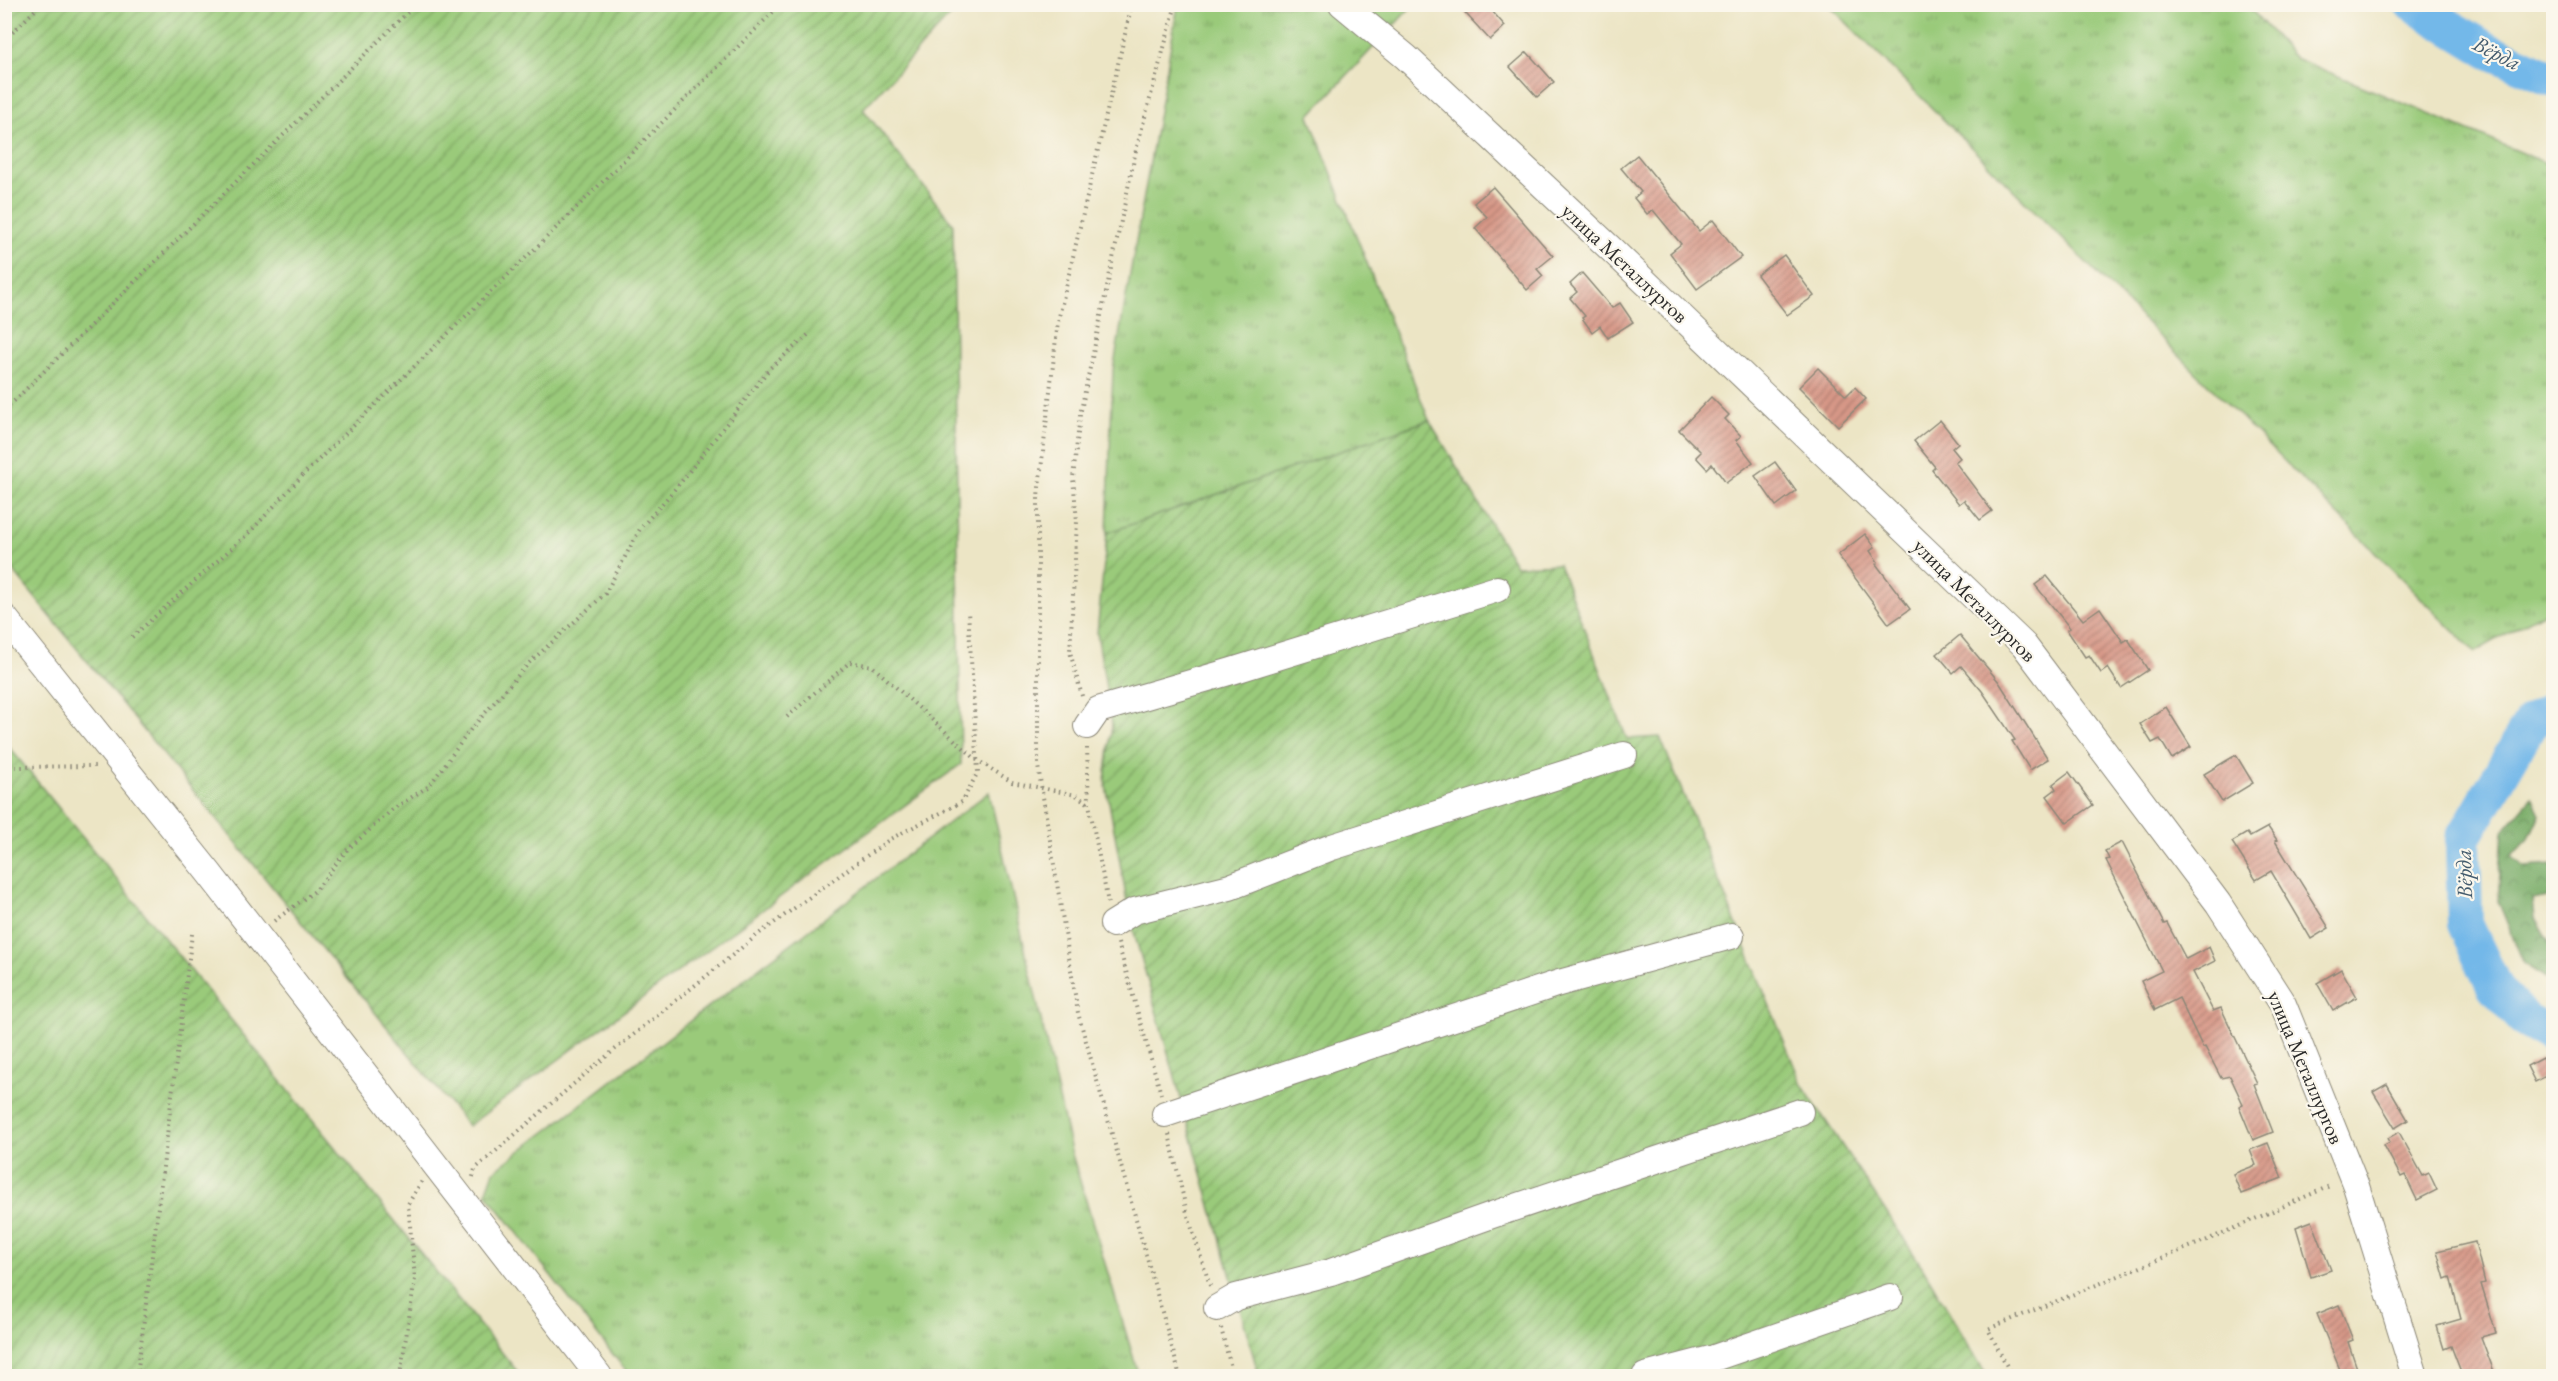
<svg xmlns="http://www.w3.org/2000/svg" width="2558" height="1381" viewBox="0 0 2558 1381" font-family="'EB Garamond',serif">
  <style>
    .grass { fill: url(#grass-tufts); stroke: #627a52; stroke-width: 1.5 }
    .forest { fill: url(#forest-crowns); stroke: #536c4a; stroke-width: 1.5 }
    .garden { fill: url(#garden-furrows); stroke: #627a52; stroke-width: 1.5 }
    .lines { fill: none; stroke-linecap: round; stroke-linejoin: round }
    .river { stroke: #73b8e9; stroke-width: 36 }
    .building { fill: url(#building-hatch) }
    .minor-casing { stroke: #8c8878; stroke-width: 28 }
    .path { stroke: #8c8878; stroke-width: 4; stroke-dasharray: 1.5 4.5; stroke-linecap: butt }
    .minor { stroke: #fff; stroke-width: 26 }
    .labels { text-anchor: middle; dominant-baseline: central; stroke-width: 4.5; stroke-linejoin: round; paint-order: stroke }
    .street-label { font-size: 21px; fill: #2b2b2b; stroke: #fbf7ec }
    .water-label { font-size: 22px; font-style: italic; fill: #445c6e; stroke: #fbf7ec }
  </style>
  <defs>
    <pattern id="grass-tufts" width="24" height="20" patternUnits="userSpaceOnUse" patternTransform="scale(1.5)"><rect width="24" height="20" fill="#9aca7a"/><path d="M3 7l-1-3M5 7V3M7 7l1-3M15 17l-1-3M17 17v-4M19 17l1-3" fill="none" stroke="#7ea464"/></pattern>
    <pattern id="forest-crowns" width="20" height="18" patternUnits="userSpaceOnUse" patternTransform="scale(1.5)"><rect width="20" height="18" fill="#7bae6a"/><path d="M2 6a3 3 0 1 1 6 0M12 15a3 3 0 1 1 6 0" fill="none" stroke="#658e57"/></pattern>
    <pattern id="garden-furrows" width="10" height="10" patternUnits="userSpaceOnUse" patternTransform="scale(1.5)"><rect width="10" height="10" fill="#9aca7a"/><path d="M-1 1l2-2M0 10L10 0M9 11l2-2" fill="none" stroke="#7ea464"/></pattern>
    <pattern id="building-hatch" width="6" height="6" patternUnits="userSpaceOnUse" patternTransform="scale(1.5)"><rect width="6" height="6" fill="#d79887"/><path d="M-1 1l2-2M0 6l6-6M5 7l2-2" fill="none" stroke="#af7c6f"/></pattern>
  </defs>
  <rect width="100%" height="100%" fill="#fbf7ec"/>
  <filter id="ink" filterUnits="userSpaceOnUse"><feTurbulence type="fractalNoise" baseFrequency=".0167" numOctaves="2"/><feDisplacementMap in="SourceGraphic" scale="12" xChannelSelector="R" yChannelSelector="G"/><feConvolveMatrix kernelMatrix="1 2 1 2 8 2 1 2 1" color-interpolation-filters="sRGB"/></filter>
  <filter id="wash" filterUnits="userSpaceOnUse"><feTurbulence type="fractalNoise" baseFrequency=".008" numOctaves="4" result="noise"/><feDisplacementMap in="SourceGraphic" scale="24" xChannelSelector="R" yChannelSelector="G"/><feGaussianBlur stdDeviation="1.35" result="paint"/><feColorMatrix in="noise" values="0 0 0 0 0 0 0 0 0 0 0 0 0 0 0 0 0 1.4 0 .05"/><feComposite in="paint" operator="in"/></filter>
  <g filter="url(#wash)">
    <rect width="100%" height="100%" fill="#ece5c5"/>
    <g class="grass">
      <path d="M 1178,5 L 1413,5 L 1309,116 L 1429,420 L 1107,533 L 1113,370 Z"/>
      <path d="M 1829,5 L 2247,5 L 2295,58 L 2553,166 L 2553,607 L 2475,652 Z"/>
      <path d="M 989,792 L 1071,1151 L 1139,1376 L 630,1376 L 486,1193 L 494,1171 Z"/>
    </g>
    <path class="forest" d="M 2532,797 L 2540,814 L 2528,840 L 2511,856 L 2525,867 L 2553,865 L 2553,896 L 2533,900 L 2535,918 L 2553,949 L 2552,982 L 2524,964 L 2498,901 L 2503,831 Z"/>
    <g class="garden">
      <path d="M 4,5 L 960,5 L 863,109 L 953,224 L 961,764 L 468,1126 L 5,561 Z"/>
      <path d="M 1429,420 L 1516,566 L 1559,564 L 1627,739 L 1660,737 L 1802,1085 L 1923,1268 L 1987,1376 L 1259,1376 L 1130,918 L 1105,780 L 1112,725 L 1097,633 L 1107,533 Z"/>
      <path d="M 5,742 L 521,1376 L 5,1376 Z"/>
    </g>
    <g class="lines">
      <g class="river">
        <path d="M 2412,4 L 2489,51 L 2554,79"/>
        <path d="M 2554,709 L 2531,722 L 2463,839 L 2465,924 L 2495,988 L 2526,1021 L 2554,1036"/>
      </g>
    </g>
    <g id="blocks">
      <g class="building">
        <path d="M 1457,4 L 1486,4 L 1505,26 L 1490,40 Z"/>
        <path d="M 1527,52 L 1554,82 L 1537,97 L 1510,67 Z"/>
        <path d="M 1637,155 L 1699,231 L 1713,220 L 1741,257 L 1697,289 L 1670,253 L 1681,244 L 1653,210 L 1647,214 L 1634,198 L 1641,192 L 1621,168 Z"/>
        <path d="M 1493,187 L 1553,256 L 1537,269 L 1543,276 L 1527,290 L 1475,228 L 1487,217 L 1474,203 Z"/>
        <path d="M 1784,255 L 1814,296 L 1787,315 L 1757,275 Z"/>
        <path d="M 1582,273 L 1612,308 L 1620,303 L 1633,322 L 1608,338 L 1600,326 L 1592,332 L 1582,318 L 1585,316 L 1570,298 L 1577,292 L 1570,284 Z"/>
        <path d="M 1818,368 L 1846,396 L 1855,387 L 1866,399 L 1838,426 L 1799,387 Z"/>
        <path d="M 1711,397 L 1729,415 L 1725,419 L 1741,436 L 1736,440 L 1753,462 L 1726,483 L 1712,464 L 1707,469 L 1696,457 L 1701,452 L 1679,430 Z"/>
        <path d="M 1940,420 L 1958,443 L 1952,448 L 1960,458 L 1955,462 L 1992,511 L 1980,520 L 1964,500 L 1959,504 L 1932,470 L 1935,467 L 1914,441 Z"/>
        <path d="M 1775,462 L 1796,491 L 1776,506 L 1755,476 Z"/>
        <path d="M 1865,534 L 1875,547 L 1870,551 L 1878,562 L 1876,564 L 1910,609 L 1889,624 L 1838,555 Z"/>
        <path d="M 2047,576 L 2083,620 L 2100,608 L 2123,642 L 2128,639 L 2148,670 L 2121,688 L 2108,668 L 2101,673 L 2089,655 L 2085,657 L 2067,630 L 2070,628 L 2035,585 Z"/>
        <path d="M 1960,635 L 1999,682 L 2048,759 L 2030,770 L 2012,741 L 2015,740 L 1982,691 L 1961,666 L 1953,673 L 1937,654 Z"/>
        <path d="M 2166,707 L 2191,747 L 2172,759 L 2160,739 L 2152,743 L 2140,724 Z"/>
        <path d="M 2236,755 L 2253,783 L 2222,802 L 2204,774 Z"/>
        <path d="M 2069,772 L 2093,805 L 2067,823 L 2047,796 L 2056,789 L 2053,784 Z"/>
        <path d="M 2268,827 L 2277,840 L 2275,841 L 2329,928 L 2311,939 L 2271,871 L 2256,880 L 2232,842 L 2247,833 L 2250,837 Z"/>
        <path d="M 2122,842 L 2164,924 L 2167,923 L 2186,959 L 2209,947 L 2215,961 L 2193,972 L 2213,1011 L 2221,1008 L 2257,1083 L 2254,1084 L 2273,1132 L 2253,1140 L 2239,1106 L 2243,1104 L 2230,1076 L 2221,1078 L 2205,1047 L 2203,1048 L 2179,998 L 2155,1010 L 2141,981 L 2162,971 L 2106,860 L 2109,859 L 2105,851 Z"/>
        <path d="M 2341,969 L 2357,997 L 2333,1011 L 2317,983 Z"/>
        <path d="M 2542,1058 L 2550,1074 L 2535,1082 L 2527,1066 Z"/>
        <path d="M 2387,1084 L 2408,1120 L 2395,1128 L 2373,1092 Z"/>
        <path d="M 2399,1132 L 2423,1176 L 2429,1173 L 2437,1190 L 2417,1200 L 2405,1175 L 2401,1177 L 2384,1145 L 2390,1142 L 2388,1138 Z"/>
        <path d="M 2268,1143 L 2282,1178 L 2241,1194 L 2233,1174 L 2256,1165 L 2250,1150 Z"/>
        <path d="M 2312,1221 L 2331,1270 L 2311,1277 L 2296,1227 Z"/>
        <path d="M 2475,1242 L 2485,1283 L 2481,1284 L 2496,1333 L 2481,1337 L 2496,1377 L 2463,1377 L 2451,1346 L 2444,1349 L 2437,1326 L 2461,1319 L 2450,1277 L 2445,1279 L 2437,1251 Z"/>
        <path d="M 2339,1305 L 2353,1340 L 2348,1342 L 2360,1377 L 2343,1377 L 2317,1314 Z"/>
      </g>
    </g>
  </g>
  <g filter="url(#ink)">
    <use href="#blocks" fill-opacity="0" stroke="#8c8878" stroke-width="1.5"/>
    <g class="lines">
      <g class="minor-casing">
        <g id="minor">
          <path d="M 1342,4 L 1406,57 L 1612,250 L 2024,645 L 2218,903 L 2283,1004 L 2356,1186 L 2415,1376"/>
          <path d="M 4,617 L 209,873 L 599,1376"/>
          <path d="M 1087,726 L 1098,710 L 1232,671 L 1497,589"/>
          <path d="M 1113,924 L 1134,911 L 1230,887 L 1332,847 L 1624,755"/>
          <path d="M 1165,1114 L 1559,983 L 1731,936"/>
          <path d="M 1217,1308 L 1236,1297 L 1331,1272 L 1492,1215 L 1800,1112"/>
          <path d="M 1645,1376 L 1714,1358 L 1890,1297"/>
        </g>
      </g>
      <g class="path">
        <path d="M 1132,4 L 1058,321 L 1038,496 L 1038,766 L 1078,1013 L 1180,1376"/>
        <path d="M 4,41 L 41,4"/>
        <path d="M 4,408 L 14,401 L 416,4"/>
        <path d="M 132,637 L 251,531 L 303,475 L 545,239 L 781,4"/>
        <path d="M 1082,696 L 1070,652 L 1077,521 L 1073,478 L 1080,415 L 1136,150 L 1176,4"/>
        <path d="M 787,717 L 850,662 L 872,666 L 977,760 L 1012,782 L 1076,795 L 1089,804"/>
        <path d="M 1087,748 L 1089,804 L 1108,903"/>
        <path d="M 4,763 L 15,767 L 95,766"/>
        <path d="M 274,921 L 316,890 L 346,851 L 393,809 L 429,786 L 471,729 L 529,663 L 605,594 L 640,529 L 681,482 L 770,368 L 808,335"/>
        <path d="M 1118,943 L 1161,1094"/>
        <path d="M 1169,1134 L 1187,1213 L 1211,1289"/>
        <path d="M 473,1177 L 475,1169 L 597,1064 L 760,933 L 890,839 L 962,802 L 978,772 L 968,611"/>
        <path d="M 1221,1328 L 1233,1376"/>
        <path d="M 137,1376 L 192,934"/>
        <path d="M 400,1376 L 415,1279 L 408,1204 L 422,1181"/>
        <path d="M 2012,1376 L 1988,1329 L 2207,1240 L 2332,1185"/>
      </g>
      <use href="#minor" class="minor"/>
    </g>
  </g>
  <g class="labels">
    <g class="street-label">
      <text transform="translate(1625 263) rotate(43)">улица Металлургов</text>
      <text transform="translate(1975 600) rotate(45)">улица Металлургов</text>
      <text transform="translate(2306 1067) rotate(67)">улица Металлургов</text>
    </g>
    <g class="water-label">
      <text transform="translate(2497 53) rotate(27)">Вёрда</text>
      <text transform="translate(2464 874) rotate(-92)">Вёрда</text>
    </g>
  </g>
  <rect width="2558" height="1381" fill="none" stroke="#fbf7ec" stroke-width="24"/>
</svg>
